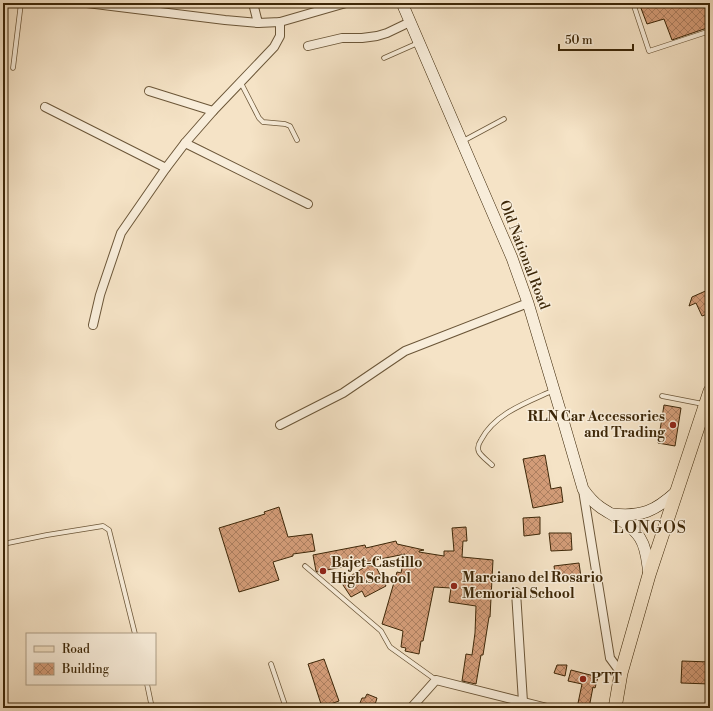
<svg xmlns="http://www.w3.org/2000/svg" width="713" height="711" viewBox="0 0 713 711" font-family="'Libre Bodoni',serif">
  <style>
    .building { fill: url(#building-cross-hatch); stroke: #3d2708 }
    .lines { fill: none; stroke-linecap: round; stroke-linejoin: round }
    .lane-casing { stroke: #6b5638; stroke-width: 5.5 }
    .street-casing { stroke: #6b5638; stroke-width: 10 }
    .secondary-casing { stroke: #3d2708; stroke-width: 12 }
    .primary-casing { stroke: #3d2708; stroke-width: 14 }
    .lane { stroke: #f8edda; stroke-width: 4 }
    .street { stroke: #f8edda; stroke-width: 8 }
    .secondary { stroke: #f8edda; stroke-width: 11 }
    .primary { stroke: #f5e3c6; stroke-width: 13 }
    .poi-dot { fill: #8f2418; stroke: #f8edda; stroke-width: 1.5 }
    .labels { text-anchor: middle; dominant-baseline: central; stroke-width: 3; stroke-linejoin: round; paint-order: stroke }
    .street-label { font-size: 14px; fill: #3d2708; stroke: #f8edda }
    .poi-label { font-size: 14px; font-weight: bold; fill: #3d2708; stroke: #f8edda; text-anchor: start }
    .quarter-label { font-size: 16px; letter-spacing: 1px; fill: #3d2708; stroke: #f8edda }
  </style>
  <defs>
    <pattern id="building-cross-hatch" width="8" height="8" patternUnits="userSpaceOnUse"><rect width="8" height="8" fill="#d49d79"/><path d="M0 0l8 8M0 8l8-8" fill="none" stroke="#ad8061"/></pattern>
  </defs>
  <rect width="100%" height="100%" fill="#f5e3c6"/>
  <filter id="stains"><feTurbulence type="fractalNoise" baseFrequency=".005" numOctaves="4"/><feColorMatrix values="0 0 0 0 .2 0 0 0 0 .09 0 0 0 0 .02 0 0 0 .5 -.17"/></filter>
  <radialGradient id="worn" r=".72"><stop offset=".6" stop-color="#630" stop-opacity="0"/><stop offset="1" stop-color="#630" stop-opacity=".3"/></radialGradient>
  <g class="building">
    <path d="M 639,3 L 710,3 L 710,27 L 672,40 L 664,19 L 647,24 Z"/>
    <path d="M 710,289 L 710,313 L 702,316 L 696,303 L 689,306 L 692,297 Z"/>
    <path d="M 664,405 L 681,408 L 675,446 L 658,443 Z"/>
    <path d="M 545,455 L 551,489 L 561,487 L 563,502 L 533,508 L 523,459 Z"/>
    <path d="M 279,507 L 288,537 L 312,534 L 315,551 L 293,554 L 293,556 L 273,562 L 279,580 L 239,592 L 219,528 L 265,514 L 264,512 Z"/>
    <path d="M 540,517 L 540,534 L 524,536 L 523,518 Z"/>
    <path d="M 466,527 L 467,541 L 463,541 L 462,557 L 493,560 L 490,617 L 489,617 L 483,655 L 481,655 L 476,684 L 462,681 L 466,654 L 472,655 L 475,633 L 476,606 L 449,602 L 451,588 L 434,587 L 423,641 L 421,641 L 419,654 L 405,651 L 406,648 L 401,647 L 403,631 L 382,624 L 397,572 L 401,573 L 405,554 L 317,572 L 316,571 L 313,555 L 365,545 L 366,548 L 396,541 L 397,544 L 424,550 L 419,551 L 419,552 L 444,556 L 444,551 L 454,551 L 452,528 Z"/>
    <path d="M 549,533 L 571,533 L 572,550 L 551,551 Z"/>
    <path d="M 579,563 L 581,577 L 556,580 L 554,566 Z"/>
    <path d="M 368,565 L 376,567 L 386,586 L 365,597 L 362,591 L 351,597 L 341,582 Z"/>
    <path d="M 324,659 L 339,701 L 322,707 L 308,664 Z"/>
    <path d="M 682,661 L 710,662 L 710,684 L 681,683 Z"/>
    <path d="M 557,665 L 567,665 L 565,676 L 554,673 Z"/>
    <path d="M 571,670 L 598,677 L 595,688 L 593,687 L 589,708 L 577,708 L 582,684 L 568,681 Z"/>
    <path d="M 367,694 L 377,698 L 374,708 L 358,708 L 362,698 L 365,698 Z"/>
  </g>
  <g class="lines">
    <g class="lane-casing">
      <g id="lane">
        <path d="M 633,3 L 649,51 L 710,31"/>
        <path d="M 384,58 L 418,43"/>
        <path d="M 13,68 L 21,3"/>
        <path d="M 241,83 L 259,118 L 263,122 L 285,124 L 290,126 L 297,140"/>
        <path d="M 463,141 L 504,119"/>
        <path d="M 662,396 L 703,404"/>
        <path d="M 492,465 C 488,461 482,457 479,452 C 477,448 479,443 481,440 C 495,413 528,402 554,390"/>
        <path d="M 3,544 L 47,535 L 103,526 L 109,530 L 135,634"/>
        <path d="M 305,566 L 381,631 L 390,647 L 436,680"/>
        <path d="M 271,664 L 286,708"/>
        <path d="M 147,684 L 152,708"/>
      </g>
    </g>
    <g class="street-casing">
      <g id="street">
        <path d="M 87,3 L 225,20 L 258,23"/>
        <path d="M 253,3 L 258,23 L 280,22 L 346,3"/>
        <path d="M 308,46 L 342,38 L 362,38 L 377,36 L 387,33 L 410,22"/>
        <path d="M 149,91 L 213,111"/>
        <path d="M 45,107 L 166,168"/>
        <path d="M 185,143 L 308,204"/>
        <path d="M 93,325 L 100,295 L 121,233 L 166,168 L 185,143 L 213,111 L 274,47 L 280,36 L 280,22"/>
        <path d="M 280,425 L 343,393 L 405,351 L 528,303"/>
        <path d="M 583,490 L 610,658 L 621,673"/>
        <path d="M 516,592 L 523,702"/>
        <path d="M 411,708 L 436,680 L 547,708"/>
      </g>
    </g>
    <g class="secondary-casing">
      <g id="secondary">
        <path d="M 402,3 L 512,258 L 528,303 L 560,410 L 583,489 C 588,496 593,502 600,507 C 613,516 631,524 640,538 C 647,549 647,562 649,574"/>
        <path d="M 613,514 C 642,517 655,511 676,492"/>
      </g>
    </g>
    <g class="primary-casing">
      <path id="primary" d="M 615,708 L 621,673 L 649,575 L 710,391"/>
    </g>
    <use href="#lane" class="lane"/>
    <use href="#street" class="street"/>
    <use href="#secondary" class="secondary"/>
    <use href="#primary" class="primary"/>
  </g>
  <g class="poi-dot">
    <circle cx="673" cy="425" r="4"/>
    <circle cx="323" cy="571" r="4"/>
    <circle cx="454" cy="586" r="4"/>
    <circle cx="583" cy="679" r="4"/>
  </g>
  <g class="labels">
    <g class="street-label">
      <text transform="translate(524 255) rotate(69)">Old National Road</text>
    </g>
    <g class="poi-label">
      <text x="665" y="417" text-anchor="end">RLN Car Accessories<tspan x="665" dy="16">and Trading</tspan></text>
      <text x="331" y="563">Bajet-Castillo<tspan x="331" dy="16">High School</tspan></text>
      <text x="462" y="578">Marciano del Rosario<tspan x="462" dy="16">Memorial School</tspan></text>
      <text x="591" y="679">PTT</text>
    </g>
    <g class="quarter-label">
      <text x="650" y="528">LONGOS</text>
    </g>
  </g>
  <rect width="713" height="711" fill="none" stroke="#f5e3c6" stroke-width="16"/>
  <rect x="4" y="4" width="705" height="703" fill="none" stroke="#3d2708" stroke-width="2"/>
  <rect x="8" y="8" width="697" height="695" fill="none" stroke="#3d2708"/>
  <rect x="26" y="633" width="130" height="52" fill="#f8edda" stroke="#ad9e86"/>
  <rect x="34" y="646" width="20" height="6" fill="#f5e3c6" stroke="#ad9e86"/>
  <text x="62" y="653" font-size="12" fill="#3d2708">Road</text>
  <rect x="34" y="663" width="20" height="12" fill="url(#building-cross-hatch)" stroke="#ad9e86"/>
  <text x="62" y="673" font-size="12" fill="#3d2708">Building</text>
  <path d="M559 44v6h74v-6" fill="none" stroke="#3d2708" stroke-width="2"/>
  <text x="565" y="44" font-size="12" fill="#3d2708" stroke="#f8edda" stroke-width="3" paint-order="stroke">50 m</text>
  <rect width="100%" height="100%" filter="url(#stains)"/>
  <rect width="100%" height="100%" fill="url(#worn)"/>
</svg>
